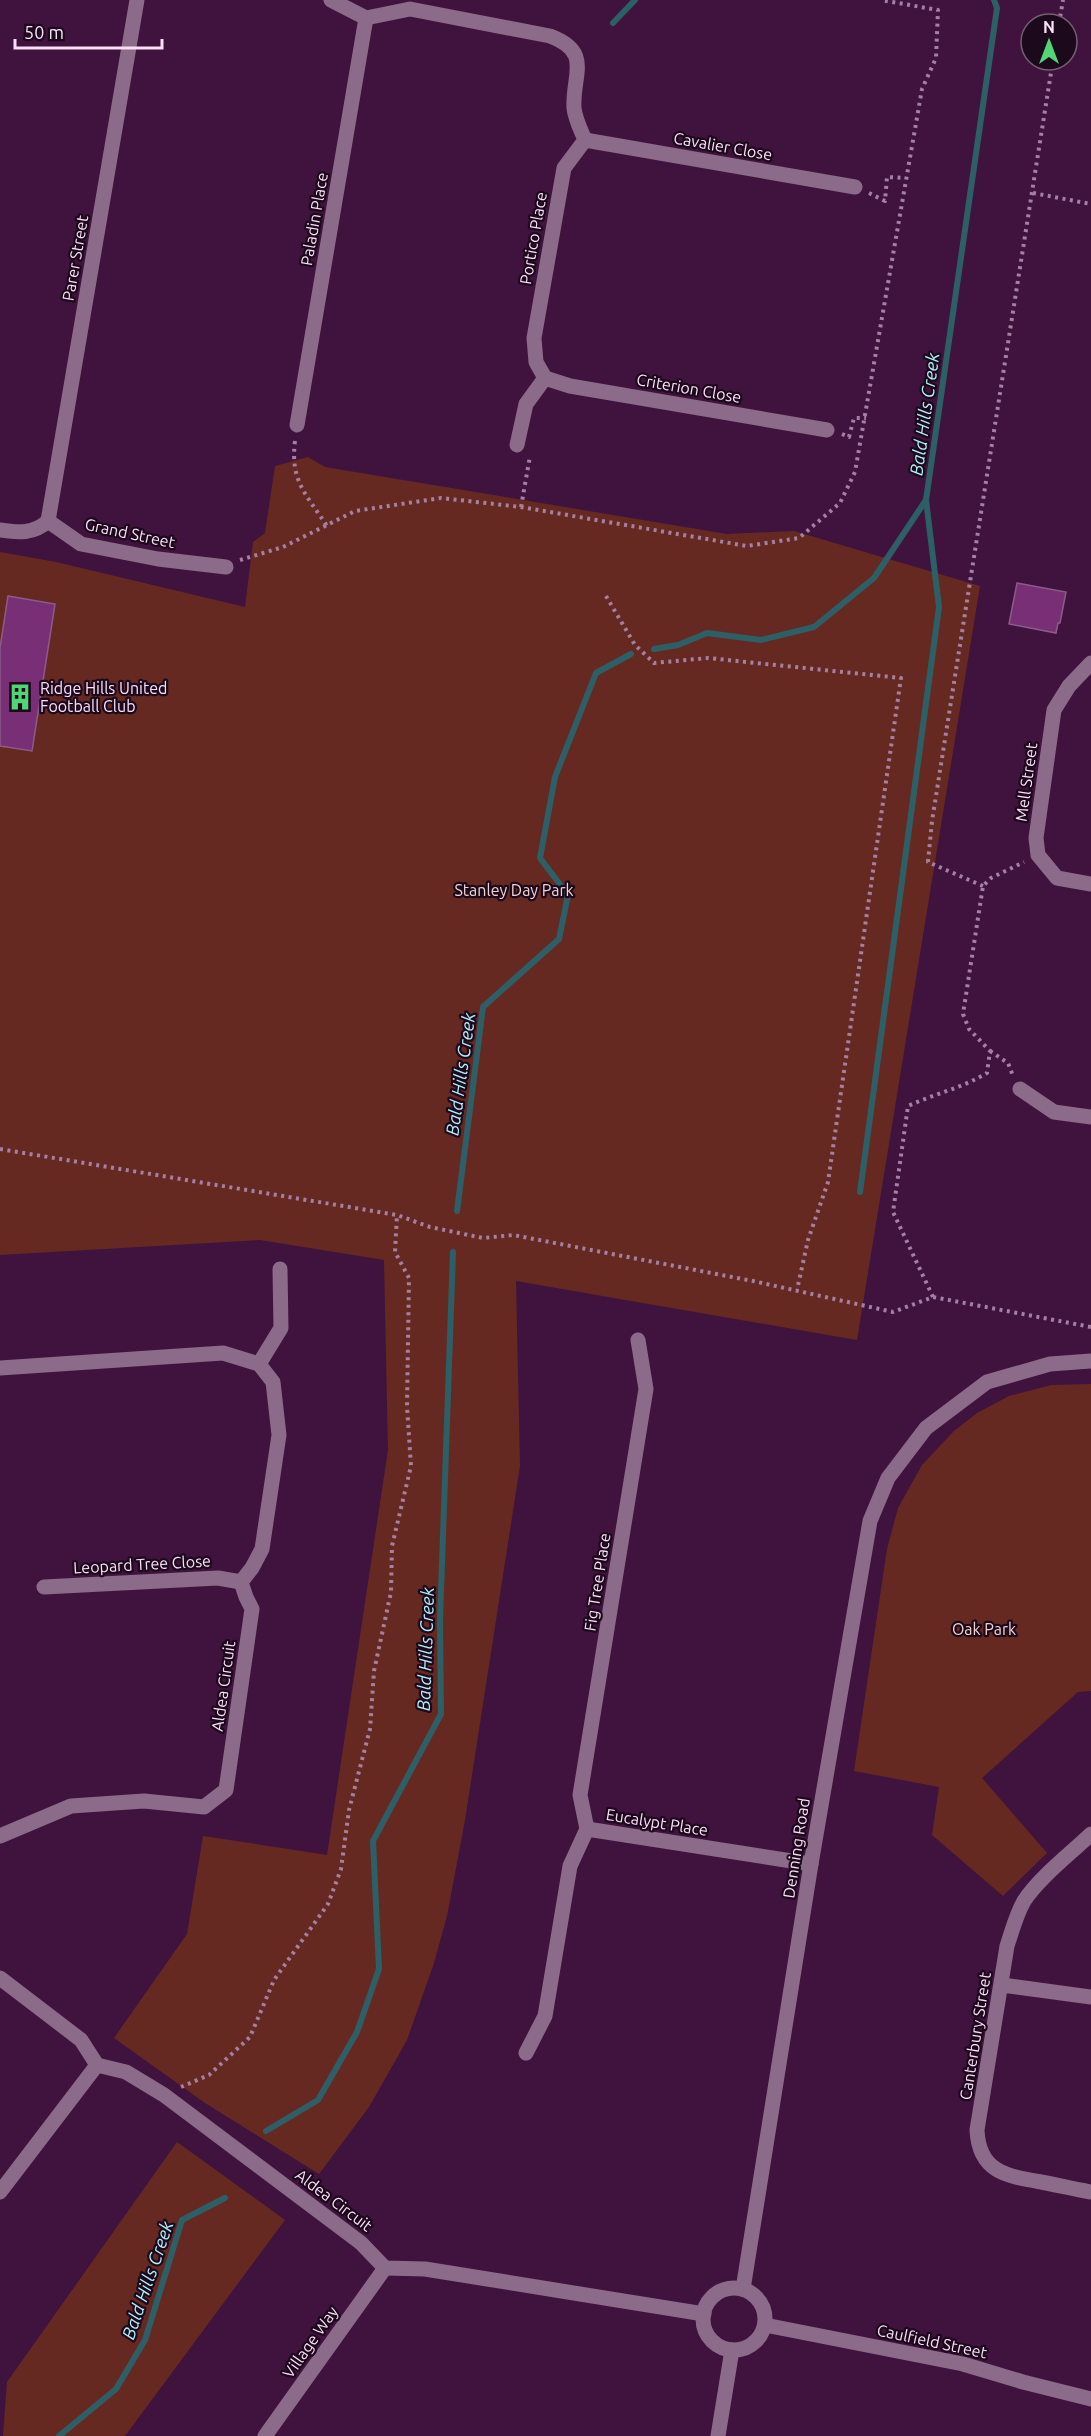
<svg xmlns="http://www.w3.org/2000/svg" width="1091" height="2436" viewBox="0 0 1091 2436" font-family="Ubuntu,sans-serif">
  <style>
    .green { fill: #662922 }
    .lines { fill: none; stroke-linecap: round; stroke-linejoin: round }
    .stream { stroke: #2d5f67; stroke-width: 6 }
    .building { fill: #782f75; stroke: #8d5b8a; stroke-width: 1.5 }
    .path { stroke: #a480a2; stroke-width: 4; stroke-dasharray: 3 4.5; stroke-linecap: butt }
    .minor { stroke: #8c6a89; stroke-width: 15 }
    .labels { text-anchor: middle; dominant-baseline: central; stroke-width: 4.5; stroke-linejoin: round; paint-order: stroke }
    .street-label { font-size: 16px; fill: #fbdef8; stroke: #1c091b }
    .poi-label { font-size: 16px; fill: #fbdef8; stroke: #1c091b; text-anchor: start }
    .park-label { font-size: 16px; fill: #f2d4d0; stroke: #1c091b }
    .water-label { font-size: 18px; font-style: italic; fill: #aff1fc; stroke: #1c091b }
  </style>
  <rect width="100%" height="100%" fill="#3f133e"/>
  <g class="green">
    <path d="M 308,457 L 325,467 L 727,534 L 794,531 L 980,586 L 857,1340 L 516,1281 L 520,1466 L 465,1820 L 447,1916 L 434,1963 L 407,2040 L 369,2107 L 319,2174 L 205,2103 L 114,2038 L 187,1934 L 203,1836 L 327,1855 L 388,1450 L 384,1260 L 260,1240 L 0,1255 L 0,552 L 56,562 L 245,607 L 253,542 L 265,533 L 275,466 Z"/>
    <path d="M 1091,1384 L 1091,1691 L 1078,1692 L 982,1778 L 1047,1853 L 1003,1896 L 932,1835 L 939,1787 L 854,1771 L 887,1549 L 898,1508 L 922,1465 L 954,1431 L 977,1413 L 1009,1396 L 1051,1385 Z"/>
    <path d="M 177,2142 L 285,2220 L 125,2436 L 3,2436 L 7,2382 Z"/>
  </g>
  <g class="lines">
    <g class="stream">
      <path d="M 613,23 L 635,0"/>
      <path d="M 654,649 L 678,645 L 707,633 L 761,640 L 814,627 L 874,578 L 926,500 L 997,8 L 994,0"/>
      <path d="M 860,1192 L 939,607 L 926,500"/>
      <path d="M 457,1211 L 483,1007 L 559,939 L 568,895 L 540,858 L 555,777 L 596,673 L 631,654"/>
      <path d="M 266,2131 L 318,2100 L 357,2032 L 379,1969 L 373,1841 L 441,1714 L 440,1620 L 453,1252"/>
      <path d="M 59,2436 L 116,2389 L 145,2340 L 182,2220 L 225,2198"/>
    </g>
  </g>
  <g class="building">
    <path d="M 1017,583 L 1066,592 L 1060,623 L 1058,623 L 1056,633 L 1009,624 Z"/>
    <path d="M 8,596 L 55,604 L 32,751 L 0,746 L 0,648 Z"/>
  </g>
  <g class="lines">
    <g class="path">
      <path d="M 1059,24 L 1063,0"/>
      <path d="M 869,193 L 885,201 L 887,177 L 905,178"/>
      <path d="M 1033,193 L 1091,204"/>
      <path d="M 842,434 L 849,437 L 854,418 L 866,418"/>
      <path d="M 295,441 C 290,481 306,494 327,526"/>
      <path d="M 521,507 L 530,456"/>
      <path d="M 240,560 L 283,547 L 355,511 L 441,498 L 521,507 L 747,546 L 799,538 L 840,503 L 855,472 L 922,89 L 936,58 L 938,10 L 881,0"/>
      <path d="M 606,596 L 635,645 L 654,663 L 708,658 L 901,678 L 828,1182 L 808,1240 L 797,1290"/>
      <path d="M 983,886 L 928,862 L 932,821 L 1053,60"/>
      <path d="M 990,1051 L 1008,1063 L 1013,1076"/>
      <path d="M 0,1149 L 397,1215 L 430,1227 L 483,1238 L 513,1235 L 753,1281 L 893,1312 L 933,1297 L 1091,1327"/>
      <path d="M 933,1297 L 893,1212 L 908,1106 C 934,1094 962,1088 987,1073 L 990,1051 L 969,1029 L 963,1014 L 983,886 L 991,878 L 1024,862"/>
      <path d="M 181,2087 L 209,2075 L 250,2037 L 274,1980 L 328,1904 L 341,1869 L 349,1810 L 370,1729 L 374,1671 L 391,1592 L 392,1546 L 411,1466 L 407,1406 L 409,1278 L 395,1252 L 397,1215"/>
    </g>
    <g class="minor">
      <path d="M 331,0 L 366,18 L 410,9 L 550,36 C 593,52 572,75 574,108 C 575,119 581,130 585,140 L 564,168 L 534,338 L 536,362 L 545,378 L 526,404 L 517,445"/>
      <path d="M 585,140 L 855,187"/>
      <path d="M 545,378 L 570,386 L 827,430"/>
      <path d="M 297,425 L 366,18"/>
      <path d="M 48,521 L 137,0"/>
      <path d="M 0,530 C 18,533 34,534 48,521 L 81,544 L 158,559 L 226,567"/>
      <path d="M 1091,663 L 1069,686 L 1054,710 L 1036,838 L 1038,855 L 1057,878 L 1091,884"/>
      <path d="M 1020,1089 L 1054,1112 L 1091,1117"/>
      <path d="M 259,1364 L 281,1328 L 280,1269"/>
      <path d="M 0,1368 L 223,1353 L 259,1364 L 273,1382 L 279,1435 L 262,1549 L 252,1568 L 241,1582 L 246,1597 L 252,1609 L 226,1790 L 204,1807 L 144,1801 L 71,1806 L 0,1836"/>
      <path d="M 44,1587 L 218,1578 L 241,1582"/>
      <path d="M 587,1829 L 580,1795 L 646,1389 L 638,1340"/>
      <path d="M 1091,1834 C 1070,1854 1039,1878 1024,1901 C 1016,1915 1012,1931 1007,1946 L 977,2130 C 979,2172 1006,2176 1041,2182 C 1057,2185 1074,2189 1091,2192"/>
      <path d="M 0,1978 L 81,2040 L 97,2065 L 126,2072 L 164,2095 L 361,2243 L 385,2268 L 425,2269 L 704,2314"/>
      <path d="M 1002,1985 L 1091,1997"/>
      <path d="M 526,2053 L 545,2016 L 570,1866 L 587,1829 L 811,1864"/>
      <path d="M 0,2192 L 97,2065"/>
      <circle cx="734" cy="2319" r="31"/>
      <path d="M 743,2289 L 811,1864 L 870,1521 L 888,1478 L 926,1428 L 987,1382 L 1050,1364 L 1091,1361"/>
      <path d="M 765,2325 L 963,2364 L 1023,2382 L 1091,2399"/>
      <path d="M 265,2436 L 385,2268"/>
      <path d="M 718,2436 L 732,2350"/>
    </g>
  </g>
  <defs>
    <g id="building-bare" transform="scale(2.07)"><path d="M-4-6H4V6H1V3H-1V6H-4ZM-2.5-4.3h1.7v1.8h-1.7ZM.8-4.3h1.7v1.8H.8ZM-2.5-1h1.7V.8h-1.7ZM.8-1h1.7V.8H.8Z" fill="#50d674" stroke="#1c091b" stroke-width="2.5" paint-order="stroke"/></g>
  </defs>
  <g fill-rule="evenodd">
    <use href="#building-bare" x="20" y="697"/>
  </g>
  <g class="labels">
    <g class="street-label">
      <text transform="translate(723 146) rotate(10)">Cavalier Close</text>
      <text transform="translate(314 219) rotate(-80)">Paladin Place</text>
      <text transform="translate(533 238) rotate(-80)">Portico Place</text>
      <text transform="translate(75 258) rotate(-80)">Parer Street</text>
      <text transform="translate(689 388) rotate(10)">Criterion Close</text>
      <text transform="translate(130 533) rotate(12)">Grand Street</text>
      <text transform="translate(1026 782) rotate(-82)">Mell Street</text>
      <text transform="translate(142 1564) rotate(-3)">Leopard Tree Close</text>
      <text transform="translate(597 1582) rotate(-81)">Fig Tree Place</text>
      <text transform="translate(223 1686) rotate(-82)">Aldea Circuit</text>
      <text transform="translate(657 1822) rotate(9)">Eucalypt Place</text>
      <text transform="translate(796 1848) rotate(-81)">Denning Road</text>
      <text transform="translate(975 2036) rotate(-81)">Canterbury Street</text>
      <text transform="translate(334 2200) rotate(37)">Aldea Circuit</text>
      <text transform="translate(932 2341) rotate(12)">Caulfield Street</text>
      <text transform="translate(310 2342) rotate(-55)">Village Way</text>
    </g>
    <g class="poi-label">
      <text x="40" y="688">Ridge Hills United<tspan x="40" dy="18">Football Club</tspan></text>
    </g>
    <g class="park-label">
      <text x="514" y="890">Stanley Day Park</text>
      <text x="984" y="1629">Oak Park</text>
    </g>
    <g class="water-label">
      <text transform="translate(924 414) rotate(-82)">Bald Hills Creek</text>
      <text transform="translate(460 1074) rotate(-82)">Bald Hills Creek</text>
      <text transform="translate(425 1649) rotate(-88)">Bald Hills Creek</text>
      <text transform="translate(147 2280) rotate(-71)">Bald Hills Creek</text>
    </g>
  </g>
  <g transform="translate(1049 42)"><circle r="28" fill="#1c091b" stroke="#755e73" stroke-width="1.5"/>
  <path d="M0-4.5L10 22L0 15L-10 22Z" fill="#50d674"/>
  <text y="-9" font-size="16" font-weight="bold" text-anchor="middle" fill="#fbdef8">N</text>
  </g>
  <path d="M15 39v9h147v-9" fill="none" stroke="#fbdef8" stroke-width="3"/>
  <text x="24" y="39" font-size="18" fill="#fbdef8" stroke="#1c091b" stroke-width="4.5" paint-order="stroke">50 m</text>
</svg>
